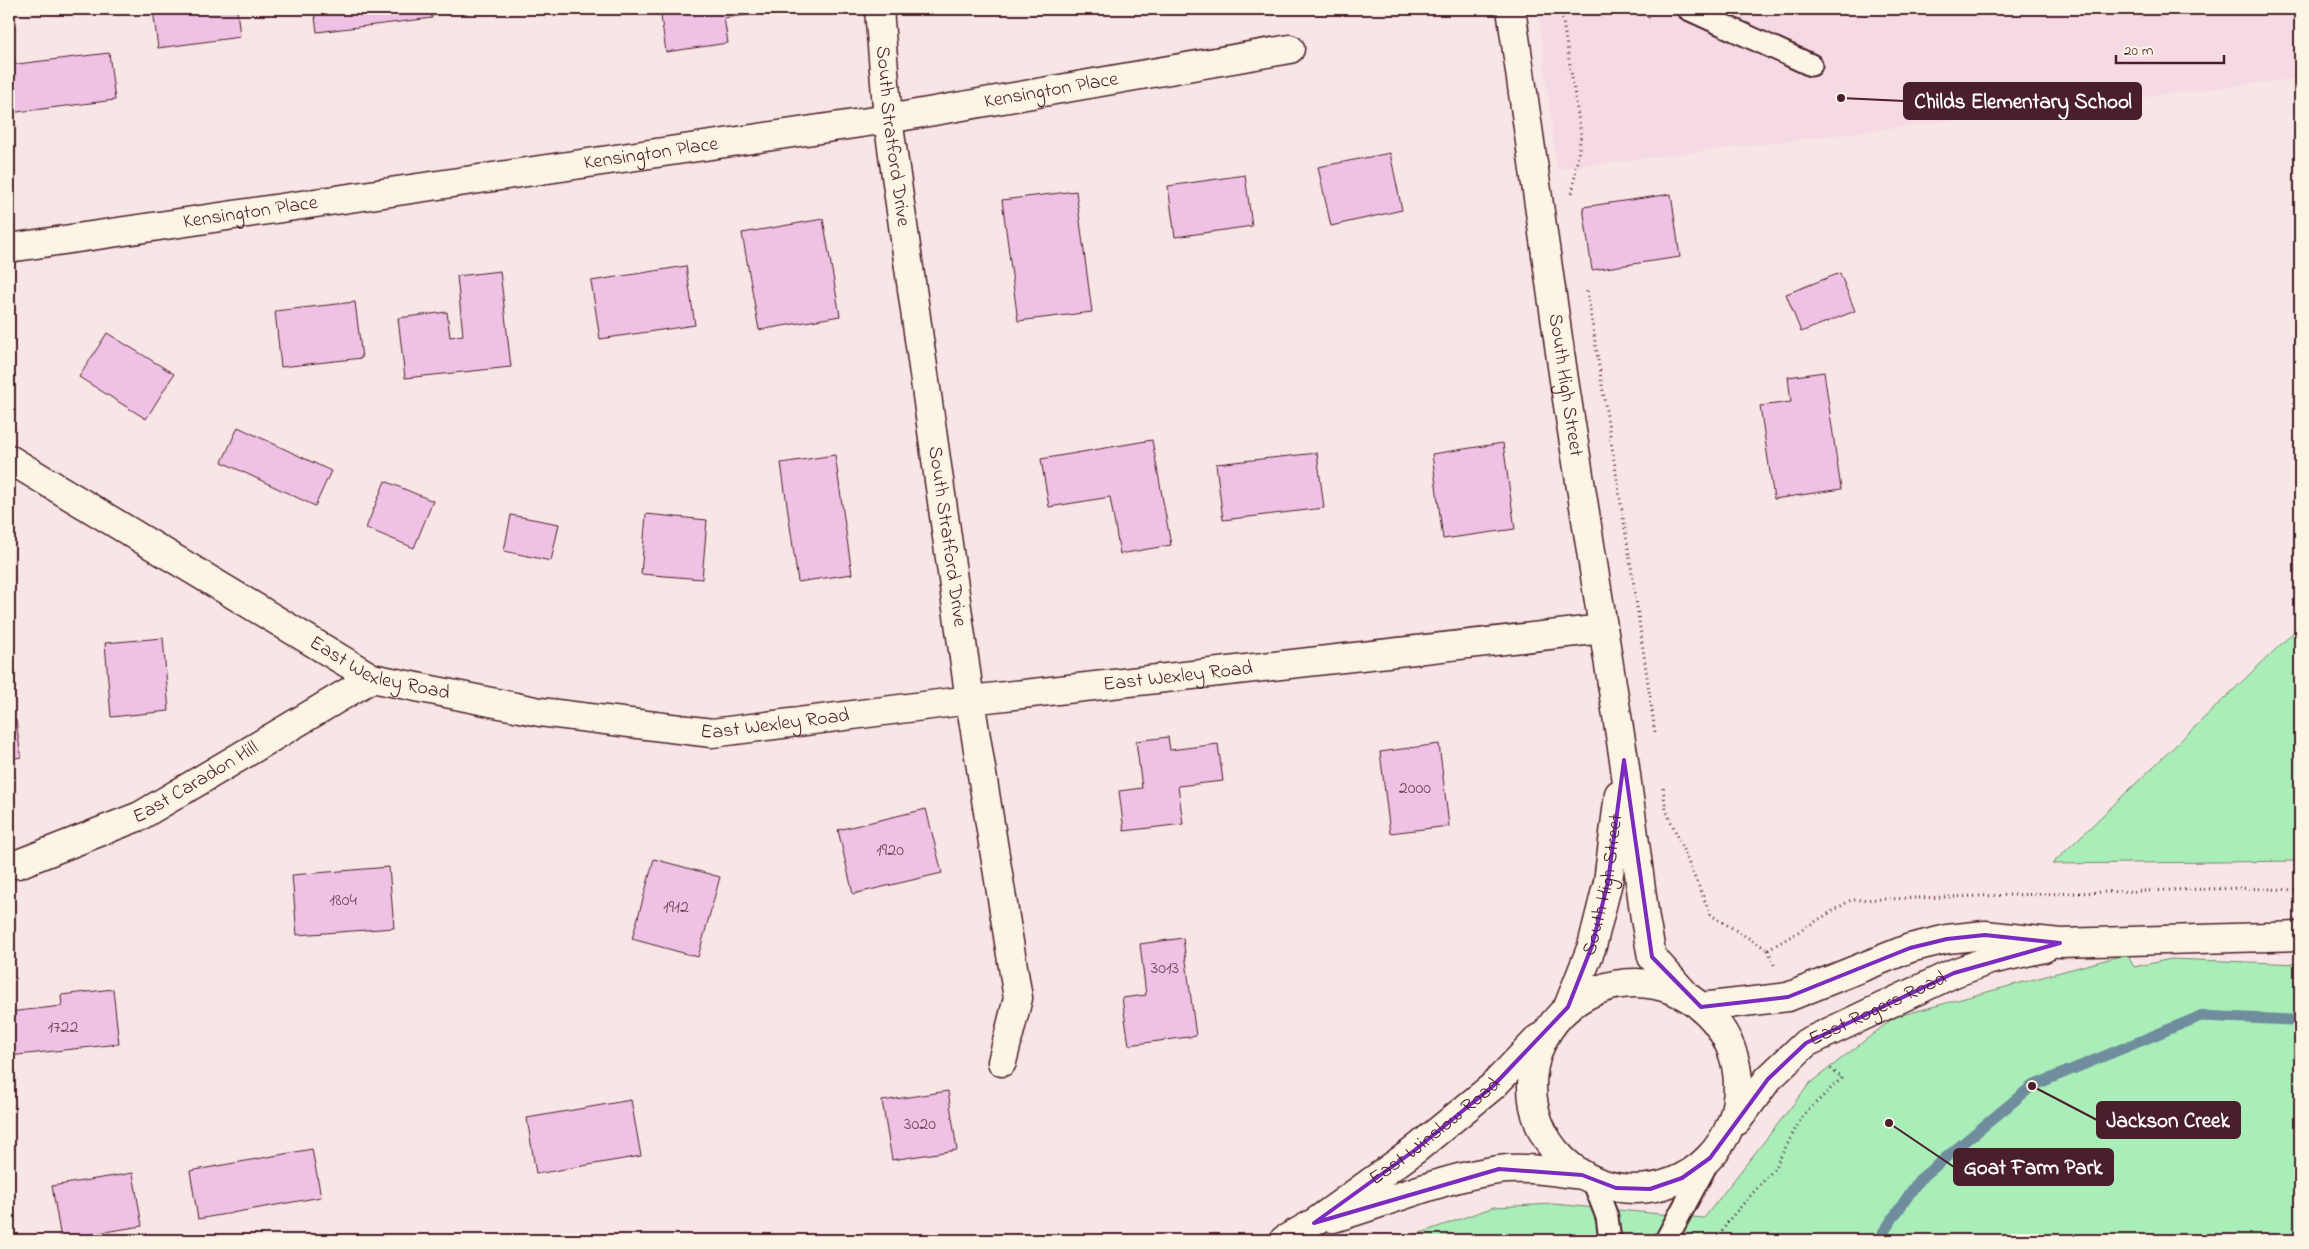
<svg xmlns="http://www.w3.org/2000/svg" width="2309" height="1249" viewBox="0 0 2309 1249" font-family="'Indie Flower',sans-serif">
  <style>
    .built { fill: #f5dae5 }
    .green { fill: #a9edb8; stroke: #7a8672 }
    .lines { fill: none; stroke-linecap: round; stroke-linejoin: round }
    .stream { stroke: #708d9d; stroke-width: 11 }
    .building { fill: #efc1e4; stroke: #4a1f2b }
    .service-casing { stroke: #4a1f2b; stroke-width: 25 }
    .minor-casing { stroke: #4a1f2b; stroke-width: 31 }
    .tertiary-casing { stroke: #4a1f2b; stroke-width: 31 }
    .secondary-casing { stroke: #4a1f2b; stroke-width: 31 }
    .path { stroke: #4a1f2b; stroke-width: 3; stroke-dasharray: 1 4; stroke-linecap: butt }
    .service { stroke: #fcf5e5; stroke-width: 21 }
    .minor { stroke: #fcf5e5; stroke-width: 28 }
    .tertiary { stroke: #fcf5e5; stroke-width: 28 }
    .secondary { stroke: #fcf5e5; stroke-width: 28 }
    .marked { fill: none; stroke: #7b2cbf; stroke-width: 4; stroke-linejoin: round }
    .labels { text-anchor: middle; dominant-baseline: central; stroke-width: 4; stroke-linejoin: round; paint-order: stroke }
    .number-label { font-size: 18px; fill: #734859 }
    .street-label { font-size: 20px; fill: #4a1f2b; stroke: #fcf5e5 }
    .leader { fill: none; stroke: #4a1f2b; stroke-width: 2 }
    .callout-dot { fill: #4a1f2b; stroke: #fcf5e5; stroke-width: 2 }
    .callout { fill: #4a1f2b; stroke: #4a1f2b; stroke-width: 2 }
    .callout-label { font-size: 21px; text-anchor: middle; font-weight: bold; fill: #fff }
  </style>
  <rect width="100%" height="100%" fill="#f8e5e5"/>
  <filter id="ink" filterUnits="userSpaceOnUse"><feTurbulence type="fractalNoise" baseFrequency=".02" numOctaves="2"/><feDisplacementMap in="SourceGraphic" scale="10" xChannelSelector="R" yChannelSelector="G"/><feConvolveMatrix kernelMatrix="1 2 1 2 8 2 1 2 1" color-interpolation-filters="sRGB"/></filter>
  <g filter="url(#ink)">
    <path class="built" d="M 1538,9 L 2300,9 L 2300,78 L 1557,169 Z"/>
    <g class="green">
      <path d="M 2300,626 L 2300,861 L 2052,864 Z"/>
      <path d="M 2127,954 L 2134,967 L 2171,959 L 2300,964 L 2300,1240 L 1401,1240 L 1494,1207 L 1554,1204 L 1704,1218 L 1810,1083 L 1895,1017 Z"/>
    </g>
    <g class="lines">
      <path class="stream" d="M 1878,1240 L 1919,1180 L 2032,1086 L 2201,1016 L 2292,1020 L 2300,1018"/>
    </g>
    <g class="building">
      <path d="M 153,9 L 237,9 L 240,37 L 158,48 Z"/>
      <path d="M 314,9 L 431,9 L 432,18 L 317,32 Z"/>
      <path d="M 660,9 L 789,9 L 724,18 L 728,43 L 666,52 Z"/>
      <path d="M 109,53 L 115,100 L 9,113 L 9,65 Z"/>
      <path d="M 1390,153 L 1402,210 L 1331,226 L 1318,167 Z"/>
      <path d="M 1245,175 L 1252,226 L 1175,237 L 1168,186 Z"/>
      <path d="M 1076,191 L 1092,312 L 1018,321 L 1002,200 Z"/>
      <path d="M 1671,194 L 1680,257 L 1592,270 L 1583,207 Z"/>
      <path d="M 823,219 L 840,316 L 759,330 L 742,233 Z"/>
      <path d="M 686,266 L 695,325 L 600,339 L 591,281 Z"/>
      <path d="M 500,271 L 511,367 L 405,378 L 398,318 L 447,312 L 450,337 L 463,335 L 457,276 Z"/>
      <path d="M 1840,273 L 1855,311 L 1801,332 L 1786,294 Z"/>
      <path d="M 355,302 L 362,358 L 281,367 L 275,311 Z"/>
      <path d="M 107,333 L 174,374 L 146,419 L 79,377 Z"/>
      <path d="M 1824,372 L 1841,489 L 1774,499 L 1760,406 L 1791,402 L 1788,377 Z"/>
      <path d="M 238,427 L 331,471 L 315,506 L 222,462 Z"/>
      <path d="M 1152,440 L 1171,545 L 1120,554 L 1110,497 L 1049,507 L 1041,459 Z"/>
      <path d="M 1503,443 L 1515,529 L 1443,539 L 1432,454 Z"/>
      <path d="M 1317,453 L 1324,508 L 1223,520 L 1216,464 Z"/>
      <path d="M 835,455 L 852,574 L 798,582 L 781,463 Z"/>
      <path d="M 385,481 L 433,501 L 414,548 L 366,528 Z"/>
      <path d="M 646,514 L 707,520 L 702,579 L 641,574 Z"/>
      <path d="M 511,515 L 559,524 L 551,561 L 504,551 Z"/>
      <path d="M 163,638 L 169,711 L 111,717 L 105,643 Z"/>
      <path d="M 16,720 L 21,757 L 9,759 L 9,721 Z"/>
      <path d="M 1168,737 L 1170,750 L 1218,744 L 1223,781 L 1178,786 L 1183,824 L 1124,831 L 1119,791 L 1142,788 L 1136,741 Z"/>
      <path d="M 1439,744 L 1449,826 L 1390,833 L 1380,752 Z"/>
      <path d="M 926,809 L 942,873 L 853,894 L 838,830 Z"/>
      <path d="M 654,859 L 720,877 L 698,957 L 632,939 Z"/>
      <path d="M 389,867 L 394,928 L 297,935 L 292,875 Z"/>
      <path d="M 1183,938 L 1196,1036 L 1129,1045 L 1122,998 L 1146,995 L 1140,944 Z"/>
      <path d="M 113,989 L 119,1044 L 9,1056 L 9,1012 L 62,1006 L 61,995 Z"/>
      <path d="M 948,1091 L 957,1150 L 892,1160 L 882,1101 Z"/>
      <path d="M 631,1100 L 641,1156 L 536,1174 L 527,1118 Z"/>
      <path d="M 312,1149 L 321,1197 L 198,1219 L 190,1171 Z"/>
      <path d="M 133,1173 L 142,1226 L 61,1239 L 52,1186 Z"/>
    </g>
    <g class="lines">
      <g class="service-casing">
        <g id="service">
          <path d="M 1688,9 L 1811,65"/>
          <path d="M 1593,1180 L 1607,1217 L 1610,1240"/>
          <path d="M 1666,1240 L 1710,1158"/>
        </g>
      </g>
      <g class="minor-casing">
        <g id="minor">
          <path id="s1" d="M 879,9 L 888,119 L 970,700 L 1018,998 L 1002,1062"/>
          <path id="s2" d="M 9,248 L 888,119 L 1290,49"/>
          <path id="s3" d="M 9,459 L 372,678 L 540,712 L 712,733 L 970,700 L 1603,629"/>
          <path id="s4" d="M 9,864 L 18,864 L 140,816 L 372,678"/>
        </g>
      </g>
      <g class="tertiary-casing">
        <g id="tertiary">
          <path id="s5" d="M 1511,9 L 1564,380 L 1624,760 L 1645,919 L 1652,957 L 1688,997"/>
          <path id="s6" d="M 1568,1007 L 1592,946 L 1608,882 L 1619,794"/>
        </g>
      </g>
      <g class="secondary-casing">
        <g id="secondary">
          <circle cx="1635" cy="1086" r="103"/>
          <path d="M 1701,1007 L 1788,997 L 1910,948 L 1947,939 L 1985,935 L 2060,943 L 2300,936"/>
          <path id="s7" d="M 1737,1121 L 1768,1079 L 1806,1043 L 1954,973 L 1990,960 L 2044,948"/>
          <path d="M 1333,1218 C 1387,1203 1441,1178 1498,1170 C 1525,1166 1555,1172 1582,1175"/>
          <path id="s8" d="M 1284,1240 L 1314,1223 L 1415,1150 L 1493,1086 L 1539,1038"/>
        </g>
      </g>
      <g class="path">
        <path d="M 1561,9 L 1581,134 L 1572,196"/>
        <path d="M 1648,18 L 1654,9"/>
        <path d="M 1587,291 L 1633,579 L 1655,732"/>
        <path d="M 1663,788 L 1666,810 L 1711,915 L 1768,950"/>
        <path d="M 1768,950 L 1851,900 L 2238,888 L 2300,890"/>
        <path d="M 1768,950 L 1775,967"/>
        <path d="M 1717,1240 L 1729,1220 L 1774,1169 L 1803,1115 L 1842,1078 L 1830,1068"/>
      </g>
      <use href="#service" class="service"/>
      <use href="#minor" class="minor"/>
      <use href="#tertiary" class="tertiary"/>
      <use href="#secondary" class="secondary"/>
    </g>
  </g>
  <path class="marked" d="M 1624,760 L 1652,957 L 1701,1007 L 1788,997 L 1910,948 L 1947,939 L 1985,935 L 2060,943 L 1954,973 L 1806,1043 L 1768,1079 L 1710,1158 L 1682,1178 L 1650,1189 L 1616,1188 L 1582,1175 L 1499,1169 L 1314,1223 L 1415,1150 L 1493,1086 L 1568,1007 L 1592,946 L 1608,882 Z"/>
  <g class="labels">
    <g class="number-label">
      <text x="1415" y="789">2000</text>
      <text x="890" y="851">1920</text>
      <text x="343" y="901">1804</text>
      <text x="676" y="908">1912</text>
      <text x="1165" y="969">3013</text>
      <text x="63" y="1028">1722</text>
      <text x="920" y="1125">3020</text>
    </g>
    <g class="street-label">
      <text stroke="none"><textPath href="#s2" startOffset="1054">Kensington Place</textPath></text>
      <text stroke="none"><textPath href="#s1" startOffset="128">South Stratford Drive</textPath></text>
      <text stroke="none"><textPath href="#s2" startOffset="649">Kensington Place</textPath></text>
      <text stroke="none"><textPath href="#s2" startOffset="244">Kensington Place</textPath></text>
      <text stroke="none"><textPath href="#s5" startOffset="380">South High Street</textPath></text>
      <text stroke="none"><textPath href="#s1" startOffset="532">South Stratford Drive</textPath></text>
      <text stroke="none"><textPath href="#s3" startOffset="428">East Wexley Road</textPath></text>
      <text stroke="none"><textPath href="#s3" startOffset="1238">East Wexley Road</textPath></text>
      <text stroke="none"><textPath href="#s3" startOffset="832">East Wexley Road</textPath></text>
      <text stroke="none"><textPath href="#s4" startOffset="205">East Caradon Hill</textPath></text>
      <text stroke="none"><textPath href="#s6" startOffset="128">South High Street</textPath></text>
      <text stroke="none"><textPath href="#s7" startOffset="184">East Rogers Road</textPath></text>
      <text stroke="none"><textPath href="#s8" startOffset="186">East Winslow Road</textPath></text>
    </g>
  </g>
  <path class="leader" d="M1841 98L1904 101M2032 1086L2097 1120M1889 1123L1954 1167"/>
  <g class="callout-dot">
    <circle cx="1841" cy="98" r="5"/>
    <circle cx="2032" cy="1086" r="5"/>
    <circle cx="1889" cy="1123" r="5"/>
  </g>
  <g class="callout">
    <rect x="1904" y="83" width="237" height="36" rx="5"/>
    <rect x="2097" y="1102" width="143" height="36" rx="5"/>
    <rect x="1954" y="1149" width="159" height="36" rx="5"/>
  </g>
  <g class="callout-label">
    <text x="2023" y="108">Childs Elementary School</text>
    <text x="2168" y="1127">Jackson Creek</text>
    <text x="2033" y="1174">Goat Farm Park</text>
  </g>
  <rect width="2309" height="1249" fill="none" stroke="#fcf5e5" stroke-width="30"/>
  <rect x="15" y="15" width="2279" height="1219" fill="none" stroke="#4a1f2b" stroke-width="2" filter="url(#ink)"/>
  <path d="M2116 55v8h108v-8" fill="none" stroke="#4a1f2b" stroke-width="2.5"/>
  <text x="2124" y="55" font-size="15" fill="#4a1f2b" stroke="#fcf5e5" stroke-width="4" paint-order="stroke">20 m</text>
</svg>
